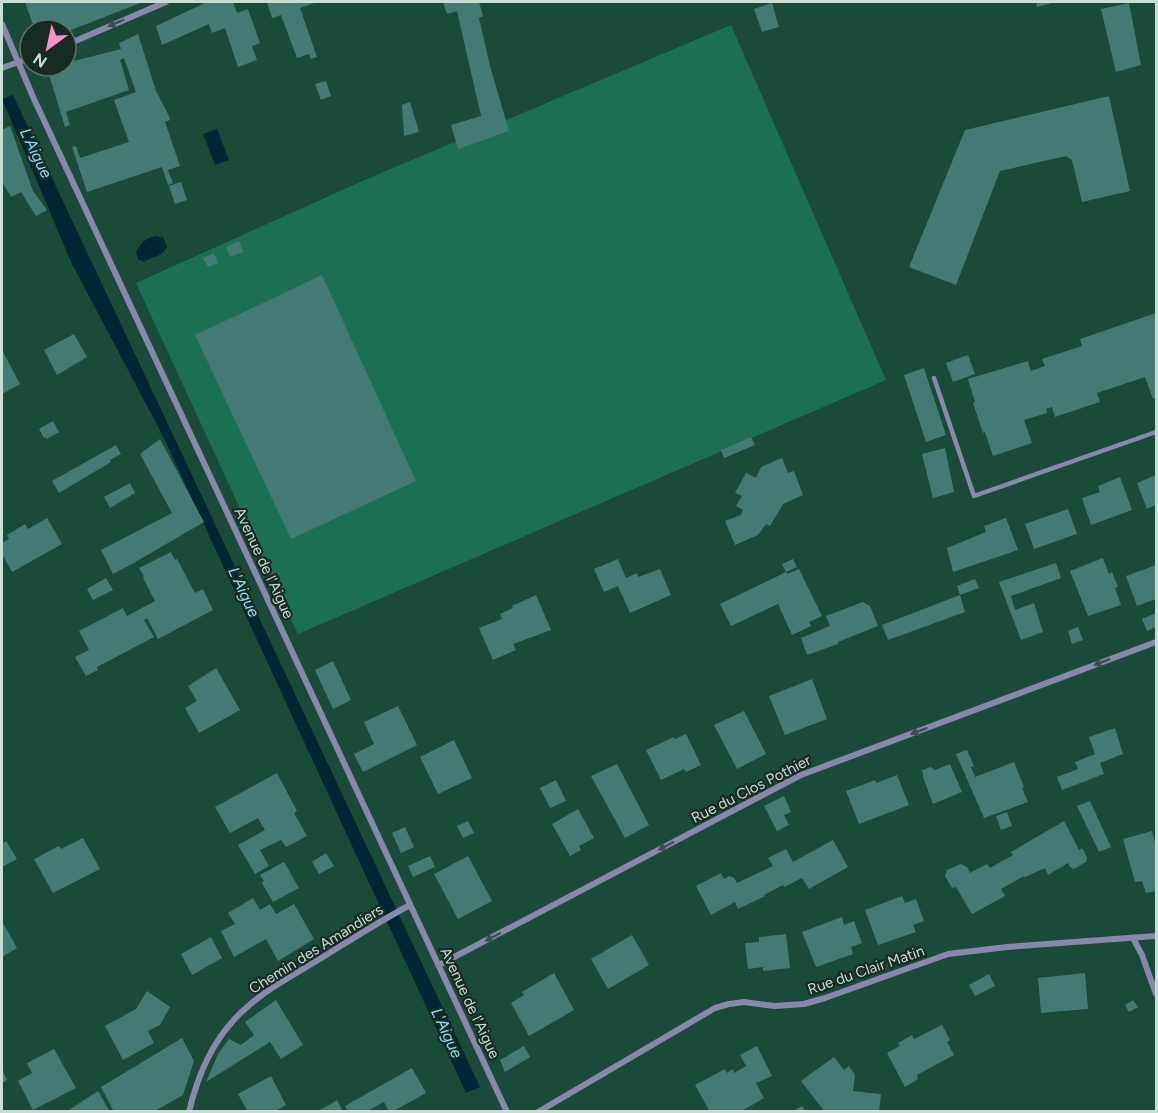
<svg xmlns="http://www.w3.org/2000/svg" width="1158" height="1113" viewBox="0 0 1158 1113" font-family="Figtree,sans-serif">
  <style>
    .green { fill: #1b7053 }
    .water { fill: #002633 }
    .building { fill: #437b74 }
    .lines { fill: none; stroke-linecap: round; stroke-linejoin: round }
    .service { stroke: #8988ac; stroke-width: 4.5 }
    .minor { stroke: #8988ac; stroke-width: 6 }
    .oneway { fill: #404c53 }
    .labels { text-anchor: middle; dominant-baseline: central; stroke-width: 4.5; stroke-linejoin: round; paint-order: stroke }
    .street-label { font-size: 15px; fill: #c6ded3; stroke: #182b23 }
    .water-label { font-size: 16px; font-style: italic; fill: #8dddfd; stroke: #182b23 }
  </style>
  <rect width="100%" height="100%" fill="#1a4a38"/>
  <path class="green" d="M 731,25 L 886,380 L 298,634 L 136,283 L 367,179 Z"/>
  <g class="water">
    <path d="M 13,95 L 480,1087 L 466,1093 L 164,438 L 72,264 L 2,99 Z"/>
    <path d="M 217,129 L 229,160 L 215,165 L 203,134 Z"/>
    <path d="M 156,236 L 163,237 L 167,247 C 160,259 153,255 144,262 L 138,259 L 136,252 C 141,243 145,238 156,236 Z"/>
  </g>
  <g class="building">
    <path d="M 25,2 L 143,2 L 66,32 L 66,30 L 35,30 Z"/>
    <path d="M 207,2 L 233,2 L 237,13 L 248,9 L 260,43 L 252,46 L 257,60 L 238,67 L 225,28 L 212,33 L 209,24 L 162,45 L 156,26 Z"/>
    <path d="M 267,2 L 317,2 L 300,8 L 317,57 L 311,59 L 309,54 L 297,58 L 281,15 L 272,18 Z"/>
    <path d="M 443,2 L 479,2 L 483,16 L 479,18 L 490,66 L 509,131 L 458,149 L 451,125 L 481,116 L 457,11 L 447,14 Z"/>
    <path d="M 1036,2 L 1056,2 L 1037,7 Z"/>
    <path d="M 772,3 L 779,27 L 762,32 L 754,9 Z"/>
    <path d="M 1129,3 L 1141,65 L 1116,72 L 1101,9 Z"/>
    <path d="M 138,34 L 156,91 L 169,116 L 170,120 L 165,122 L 180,166 L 168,170 L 173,183 L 168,185 L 162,167 L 87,192 L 72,147 L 76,146 L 80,158 L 129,142 L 114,100 L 136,92 L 124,58 L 120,60 L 129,90 L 66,112 L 70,125 L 65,127 L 47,68 L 56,66 L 66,66 L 66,63 L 121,49 L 119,43 Z"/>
    <path d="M 326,81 L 331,96 L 321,100 L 315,84 Z"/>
    <path d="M 1109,96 L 1130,191 L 1082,202 L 1072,160 L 1066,156 L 1000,171 L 956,285 L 909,267 L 965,130 Z"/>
    <path d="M 410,102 L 419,132 L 404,136 L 402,105 Z"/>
    <path d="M 10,126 L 33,191 L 47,210 L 36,216 L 21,192 L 11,197 L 2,182 L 2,130 Z"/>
    <path d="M 181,182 L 187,200 L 175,204 L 169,186 Z"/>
    <path d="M 239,241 L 243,252 L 230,257 L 226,247 Z"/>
    <path d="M 214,253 L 218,263 L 208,267 L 203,258 Z"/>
    <path d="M 322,275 L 416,481 L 291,539 L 195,335 Z"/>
    <path d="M 1156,313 L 1156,398 L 1153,399 L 1145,377 L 1097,393 L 1100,402 L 1055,417 L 1052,407 L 1046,409 L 1047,413 L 1024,420 L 1032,443 L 993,456 L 985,432 L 983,433 L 973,403 L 975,402 L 968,379 L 1028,361 L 1031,371 L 1045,366 L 1042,359 L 1082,346 L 1080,339 Z"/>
    <path d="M 74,334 L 87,357 L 57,375 L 44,350 Z"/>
    <path d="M 2,350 L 20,384 L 2,394 Z"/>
    <path d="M 968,355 L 975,374 L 953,382 L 946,363 Z"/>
    <path d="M 924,368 L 946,435 L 926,442 L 904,375 Z"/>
    <path d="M 53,421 L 59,432 L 47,439 L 46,437 L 44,438 L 39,429 Z"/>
    <path d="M 751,437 L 755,445 L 724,458 L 721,450 Z"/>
    <path d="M 160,439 L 204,522 L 132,564 L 113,574 L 101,550 L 172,513 L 140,454 Z"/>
    <path d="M 116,445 L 121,454 L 110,460 L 111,462 L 59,493 L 52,481 Z"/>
    <path d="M 945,448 L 954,492 L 933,498 L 922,454 Z"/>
    <path d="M 782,458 L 788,473 L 794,471 L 803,495 L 783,504 L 770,526 L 766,524 L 758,535 L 735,545 L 725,521 L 741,515 L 743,510 L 736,506 L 742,496 L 735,493 L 746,473 L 756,478 L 761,467 Z"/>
    <path d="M 1156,475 L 1156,505 L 1147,509 L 1137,483 Z"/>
    <path d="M 1120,477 L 1132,510 L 1091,525 L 1082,498 L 1100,492 L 1098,486 Z"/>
    <path d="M 130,483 L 135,493 L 110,508 L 104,497 Z"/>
    <path d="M 1068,509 L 1077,534 L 1034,549 L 1025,524 Z"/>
    <path d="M 47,518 L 62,544 L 12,572 L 2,554 L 2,543 L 9,539 L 7,535 L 25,524 L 28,529 Z"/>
    <path d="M 1006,518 L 1018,550 L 953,572 L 947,548 L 986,532 L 984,526 Z"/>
    <path d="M 171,552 L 175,560 L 177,559 L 195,593 L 203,589 L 213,610 L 158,639 L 147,618 L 144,620 L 154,637 L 97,667 L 98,670 L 86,676 L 75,657 L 89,650 L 79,631 L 123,608 L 127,616 L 155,601 L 143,578 L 144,576 L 139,568 Z"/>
    <path d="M 1103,558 L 1109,574 L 1112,572 L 1118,587 L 1115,588 L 1121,605 L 1088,616 L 1070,571 Z"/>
    <path d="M 618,559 L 626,578 L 637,573 L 638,577 L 660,569 L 671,595 L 630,613 L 618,586 L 604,592 L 594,569 Z"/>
    <path d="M 793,559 L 797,567 L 786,572 L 787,574 L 799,569 L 822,616 L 809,622 L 811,626 L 792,635 L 778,604 L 731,626 L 720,604 L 786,572 L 782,564 Z"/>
    <path d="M 1056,563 L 1061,578 L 1011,596 L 1015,610 L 1034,603 L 1043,632 L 1021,640 L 999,582 Z"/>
    <path d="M 1156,565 L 1156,599 L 1137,606 L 1126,576 Z"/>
    <path d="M 106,578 L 113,590 L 93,600 L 87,589 Z"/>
    <path d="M 975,579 L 979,588 L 960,595 L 957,586 Z"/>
    <path d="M 536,595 L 551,630 L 513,644 L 516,650 L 493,660 L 479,628 L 502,619 L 500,614 L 513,608 L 512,606 Z"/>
    <path d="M 960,595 L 965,612 L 888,640 L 882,625 Z"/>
    <path d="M 863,602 L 870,606 L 878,626 L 838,642 L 838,644 L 807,655 L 801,638 L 830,626 L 826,616 Z"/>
    <path d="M 1156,613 L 1156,627 L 1147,631 L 1142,619 Z"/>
    <path d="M 1078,627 L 1083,640 L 1072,644 L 1068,631 Z"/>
    <path d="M 333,661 L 351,700 L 333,709 L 315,670 Z"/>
    <path d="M 216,668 L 240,710 L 199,733 L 185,708 L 197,701 L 188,686 Z"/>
    <path d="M 812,679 L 827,719 L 785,735 L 769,696 Z"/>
    <path d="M 398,706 L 417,745 L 363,772 L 354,754 L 374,744 L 364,722 Z"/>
    <path d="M 744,711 L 766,754 L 737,769 L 714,725 Z"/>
    <path d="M 1115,728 L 1123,754 L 1100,763 L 1104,774 L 1062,790 L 1057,777 L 1078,769 L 1075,762 L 1095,754 L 1089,737 Z"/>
    <path d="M 686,734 L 701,765 L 686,772 L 684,769 L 661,780 L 646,750 L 674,737 L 675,739 Z"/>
    <path d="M 454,740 L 472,778 L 438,794 L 420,757 Z"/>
    <path d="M 967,750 L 974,766 L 971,767 L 975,777 L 1014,762 L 1024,787 L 1022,788 L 1028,802 L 984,818 L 956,754 Z"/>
    <path d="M 617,764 L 649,825 L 625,838 L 591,776 Z"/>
    <path d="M 950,764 L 962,792 L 933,804 L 924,780 L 922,770 L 931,767 L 935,770 Z"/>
    <path d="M 277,773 L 297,811 L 294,813 L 307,836 L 286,847 L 281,840 L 260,850 L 269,866 L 255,874 L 238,845 L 265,830 L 258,818 L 230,833 L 215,807 Z"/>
    <path d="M 897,775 L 909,805 L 859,824 L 846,791 L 875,780 L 876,783 Z"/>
    <path d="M 556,780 L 566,801 L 550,808 L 540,788 Z"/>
    <path d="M 784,796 L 791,812 L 784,815 L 789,825 L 777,831 L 764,806 Z"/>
    <path d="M 1090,801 L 1111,847 L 1099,852 L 1077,806 Z"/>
    <path d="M 578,809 L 594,838 L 579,846 L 581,850 L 570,856 L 552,824 Z"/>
    <path d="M 1007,812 L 1012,826 L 1001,830 L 996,816 Z"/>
    <path d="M 468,821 L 474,833 L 463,838 L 457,826 Z"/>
    <path d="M 1064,821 L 1079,850 L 1082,848 L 1087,857 L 1086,862 L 1074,869 L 1070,867 L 1068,863 L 1048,875 L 1045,868 L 1025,877 L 1024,876 L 1001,889 L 1005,896 L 972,914 L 956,887 L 952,888 L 945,876 L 947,870 L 961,864 L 967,867 L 970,873 L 987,864 L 990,868 L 1013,855 L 1011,852 Z"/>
    <path d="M 405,827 L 414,847 L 401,853 L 392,833 Z"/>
    <path d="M 1152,831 L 1156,847 L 1156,891 L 1146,893 L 1142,881 L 1135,882 L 1123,839 Z"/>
    <path d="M 83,838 L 100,869 L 53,893 L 34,859 L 59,846 L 61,849 Z"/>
    <path d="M 833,840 L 848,867 L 809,889 L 802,878 L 784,887 L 783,885 L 764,895 L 765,896 L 738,909 L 735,902 L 711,915 L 696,886 L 721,873 L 724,879 L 729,876 L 734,878 L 737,883 L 773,866 L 768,858 L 786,849 L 793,862 Z"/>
    <path d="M 6,841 L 17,859 L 2,867 L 2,844 Z"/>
    <path d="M 326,853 L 334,866 L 319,874 L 312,862 Z"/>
    <path d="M 430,856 L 435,867 L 413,877 L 408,866 Z"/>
    <path d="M 468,856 L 492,901 L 458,919 L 434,874 Z"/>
    <path d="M 284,862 L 299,888 L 273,902 L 262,883 L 264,881 L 260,875 Z"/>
    <path d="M 902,896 L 905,903 L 916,899 L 924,921 L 913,925 L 916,932 L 878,945 L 865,910 Z"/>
    <path d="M 253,898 L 260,910 L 270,904 L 276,914 L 294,904 L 314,939 L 278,961 L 266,939 L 234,957 L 221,931 L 235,924 L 228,913 Z"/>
    <path d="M 842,917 L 844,925 L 854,921 L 862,943 L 851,947 L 853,954 L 816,967 L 802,932 Z"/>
    <path d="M 2,921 L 17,948 L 2,957 Z"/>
    <path d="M 786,934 L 790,968 L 763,971 L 763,967 L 748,969 L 745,943 L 759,942 L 759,937 Z"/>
    <path d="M 632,935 L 649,965 L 608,989 L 591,959 Z"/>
    <path d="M 211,937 L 222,958 L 192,975 L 181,954 Z"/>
    <path d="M 554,973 L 574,1010 L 529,1036 L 511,1003 L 524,995 L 522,992 Z"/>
    <path d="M 1085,973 L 1088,1009 L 1041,1013 L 1038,978 Z"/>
    <path d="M 989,974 L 995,986 L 975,996 L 969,985 Z"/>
    <path d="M 147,991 L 170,1007 L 160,1025 L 148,1031 L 154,1043 L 123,1060 L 105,1026 L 136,1009 Z"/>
    <path d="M 276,1000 L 303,1045 L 281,1059 L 270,1042 L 206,1082 L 218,1054 L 229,1039 L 241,1045 L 254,1035 L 245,1022 Z"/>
    <path d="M 1133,1000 L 1138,1007 L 1129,1012 L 1125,1005 Z"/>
    <path d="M 942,1025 L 950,1040 L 947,1042 L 954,1055 L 917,1075 L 918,1079 L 905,1087 L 887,1053 L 900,1046 L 898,1043 L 912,1035 L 914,1039 Z"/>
    <path d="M 182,1038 L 194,1061 L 183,1095 L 153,1112 L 114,1112 L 101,1087 Z"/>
    <path d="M 524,1046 L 530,1057 L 505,1072 L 500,1060 Z"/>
    <path d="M 757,1046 L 772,1076 L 756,1083 L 764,1098 L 740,1112 L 710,1112 L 695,1085 L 725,1069 L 727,1073 L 733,1069 L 734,1073 L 746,1066 L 740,1055 Z"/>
    <path d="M 54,1049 L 76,1088 L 33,1110 L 18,1081 L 32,1073 L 27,1063 Z"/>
    <path d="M 834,1057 L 844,1070 L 849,1066 L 855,1075 L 853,1091 L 881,1094 L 879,1112 L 825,1112 L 801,1081 Z"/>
    <path d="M 412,1068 L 426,1093 L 392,1112 L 389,1112 L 384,1102 L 366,1112 L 348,1112 L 345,1106 Z"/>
    <path d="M 2,1069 L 7,1080 L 2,1083 Z"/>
    <path d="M 271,1076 L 286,1105 L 274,1112 L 248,1112 L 238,1094 Z"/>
    <path d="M 98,1091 L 110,1112 L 66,1112 Z"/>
    <path d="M 337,1100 L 343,1112 L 316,1112 L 329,1105 Z"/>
    <path d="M 802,1106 L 806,1112 L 791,1112 Z"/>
  </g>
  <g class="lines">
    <path class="service" d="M 934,378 L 974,496 L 1156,432"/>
    <g class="minor">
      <path d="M 2,24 L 34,99 L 507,1112"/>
      <path d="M 66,45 L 166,2"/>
      <path d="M 2,68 L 30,58"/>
      <path d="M 1133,938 L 1142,955 L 1156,994"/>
      <path d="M 439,965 L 801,775 L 1156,642"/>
      <path d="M 189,1112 C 198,1073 216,1034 246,1008 C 268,988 297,973 323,957 C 352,939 380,921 410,905"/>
      <path d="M 538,1112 L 715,1008 L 729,1004 L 744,1002 L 774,1006 L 804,1004 L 825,998 L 948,954 L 1007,947 L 1156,936"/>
    </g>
  </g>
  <defs><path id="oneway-solid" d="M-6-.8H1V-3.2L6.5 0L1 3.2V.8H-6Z" transform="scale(1.5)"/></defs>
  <g class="oneway">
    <use href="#oneway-solid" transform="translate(116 23) rotate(157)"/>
    <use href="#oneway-solid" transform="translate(1102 662) rotate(159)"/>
    <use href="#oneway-solid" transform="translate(919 731) rotate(159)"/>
    <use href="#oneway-solid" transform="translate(666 846) rotate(152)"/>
    <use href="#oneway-solid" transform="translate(493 937) rotate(152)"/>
  </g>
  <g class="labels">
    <g class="street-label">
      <text transform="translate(264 563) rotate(65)">Avenue de l'Aigue</text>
      <text transform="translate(751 789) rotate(-27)">Rue du Clos Pothier</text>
      <text transform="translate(316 949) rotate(-32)">Chemin des Amandiers</text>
      <text transform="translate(866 970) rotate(-19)">Rue du Clair Matin</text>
      <text transform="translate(470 1003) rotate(65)">Avenue de l'Aigue</text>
    </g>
    <g class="water-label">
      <text transform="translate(36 153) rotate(64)">L'Aigue</text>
      <text transform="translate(244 592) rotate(65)">L'Aigue</text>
      <text transform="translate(447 1033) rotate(65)">L'Aigue</text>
    </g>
  </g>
  <rect width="1158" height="1113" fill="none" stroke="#c6ded3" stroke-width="6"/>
  <g transform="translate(48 48) rotate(213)"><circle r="28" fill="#182b23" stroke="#5e7369" stroke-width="1.5"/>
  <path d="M0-4.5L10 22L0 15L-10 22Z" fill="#f890cc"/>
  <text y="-9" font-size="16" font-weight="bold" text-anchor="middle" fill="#c6ded3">N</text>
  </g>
</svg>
